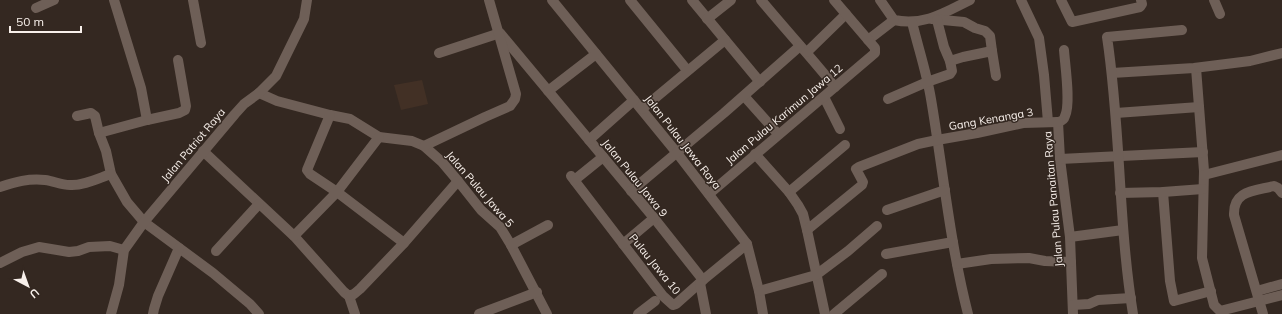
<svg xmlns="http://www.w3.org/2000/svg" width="1282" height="314" viewBox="0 0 1282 314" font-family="Mulish,sans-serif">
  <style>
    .built { fill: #423025 }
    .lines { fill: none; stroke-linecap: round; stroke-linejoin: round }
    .minor { stroke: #6e5f57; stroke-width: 10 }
    .labels { text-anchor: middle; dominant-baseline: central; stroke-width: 3; stroke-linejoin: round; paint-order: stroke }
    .street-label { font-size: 11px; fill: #f8f0eb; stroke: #342821 }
  </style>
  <rect width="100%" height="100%" fill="#342821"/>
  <path class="built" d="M 422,80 L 428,104 L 401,110 L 394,85 Z"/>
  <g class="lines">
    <g class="minor">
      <path d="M 193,0 L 201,43"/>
      <path d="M 552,0 L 677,153 L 747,244 L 759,291 L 763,314"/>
      <path d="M 630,0 L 687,70"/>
      <path d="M 692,0 L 760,82"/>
      <path d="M 761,0 C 785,29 811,57 835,87"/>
      <path d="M 880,0 L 894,20 C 924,26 944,13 970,0"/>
      <path d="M 1021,0 L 1039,38 L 1044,75 L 1048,122"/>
      <path d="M 1061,0 L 1072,22 L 1140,7 L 1142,4 L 1141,0"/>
      <path d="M 1214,0 L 1220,14"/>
      <path d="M 36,8 L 54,0"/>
      <path d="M 707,19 L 731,0"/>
      <path d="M 932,19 L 964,22 L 975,28 L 985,31 L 990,36 L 992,51"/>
      <path d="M 937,20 L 944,47 L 950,61"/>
      <path d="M 912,22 C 918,47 927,74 931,99 C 943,170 950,244 968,314"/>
      <path d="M 868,40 L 894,20"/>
      <path d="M 807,52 L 846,14"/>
      <path d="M 439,53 L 500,33 L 654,218 L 703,280"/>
      <path d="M 1196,68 L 1204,171 L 1202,258 L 1214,305 L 1220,311 L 1282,295"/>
      <path d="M 1112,73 L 1194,68 L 1250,61 L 1282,53"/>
      <path d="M 548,91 L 596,54"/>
      <path d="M 259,93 L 277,101 L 330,115 L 350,119 L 379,137 L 412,141 L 424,146 L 442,162 L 458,181 L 481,210 L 500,227 L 511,245 L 547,314"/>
      <path d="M 744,96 L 778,134"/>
      <path d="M 824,97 L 840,129"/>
      <path d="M 888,99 L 927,82 L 950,74 L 952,71 L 950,61 L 963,57 L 992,51 L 996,76"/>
      <path d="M 642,109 L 725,40"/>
      <path d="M 1116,113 L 1199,107"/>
      <path d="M 330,115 L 307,170 L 310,174 L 337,192 L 404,243"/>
      <path d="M 77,116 L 91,113 L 95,116 L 99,133 L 106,151 L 111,174 L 127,202 L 144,222 L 213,273 L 250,304 L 259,314"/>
      <path d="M 147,120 L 179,113 L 185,110 L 186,106 L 178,60"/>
      <path d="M 1058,122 L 1060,159 L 1070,237 L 1073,314"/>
      <path d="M 1058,122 C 1062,121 1064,120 1065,116 C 1071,104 1065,65 1064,50"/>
      <path d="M 99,133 L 147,120 L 141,88 L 114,0"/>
      <path d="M 589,140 L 634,100"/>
      <path d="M 424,146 L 485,117 L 510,106 L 515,99 L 516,94 L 489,0"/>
      <path d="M 203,151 L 294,236 L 344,292 L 349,296 L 355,314"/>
      <path d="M 755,154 L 789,192 L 798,205 L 803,214 L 807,230 L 825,314"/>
      <path d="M 1060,159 L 1203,152"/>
      <path d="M 1204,175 L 1282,155"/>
      <path d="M 571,176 L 663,296 L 673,305 L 676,304 L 703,280 L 747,244"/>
      <path d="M 575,181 L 577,178 L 603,157"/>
      <path d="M 0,187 C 15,182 29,178 45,180 C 54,181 61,185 70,185 C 83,186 99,178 111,174"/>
      <path d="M 631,191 L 724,113 L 800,46"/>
      <path d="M 789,192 L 845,145"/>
      <path d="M 1163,192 L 1170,281 L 1174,301 L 1211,291"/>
      <path d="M 1120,193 L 1163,192 L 1203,189"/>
      <path d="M 709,194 L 875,53 L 875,48 L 834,0"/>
      <path d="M 887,210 L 945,190"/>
      <path d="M 807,230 L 862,185 L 863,182 L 856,169 L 859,167 L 918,144 L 937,140 L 977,133 L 1023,123 L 1058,122"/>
      <path d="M 294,236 L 337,192 L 379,137"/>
      <path d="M 1070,237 L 1123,230"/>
      <path d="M 623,244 L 654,218"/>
      <path d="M 511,245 L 548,225"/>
      <path d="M 216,251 L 259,204"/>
      <path d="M 886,254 L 953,242"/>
      <path d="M 0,263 L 22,252 L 39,247 L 69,252 L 78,251 L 89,247 L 110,246 L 124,250"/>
      <path d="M 957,264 L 991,259 L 1029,258 L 1045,261 L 1071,262"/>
      <path d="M 700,283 L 706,314"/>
      <path d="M 759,291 L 816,275 L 848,251 L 877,226"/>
      <path d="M 1257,291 L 1282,284"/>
      <path d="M 349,296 L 354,294 L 360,289 L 404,243 L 458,181"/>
      <path d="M 1073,305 L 1089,304 L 1098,300 L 1131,298"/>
      <path d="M 111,314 L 119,285 L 124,250 L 144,222 L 235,114 L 244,104 L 259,93 L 276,76 L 304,19 L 307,0"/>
      <path d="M 153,314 L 154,309 L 158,296 L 179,248"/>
      <path d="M 479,314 L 537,292"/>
      <path d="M 638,314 L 655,301"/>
      <path d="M 834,314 L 882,274"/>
      <path d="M 1133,314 C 1118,222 1121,129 1107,37 L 1182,30"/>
      <path d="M 1263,314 L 1234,215 C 1233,190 1255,191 1274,186 L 1278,188 L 1282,193"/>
    </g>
  </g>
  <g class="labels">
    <g class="street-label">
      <text transform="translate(784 114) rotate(-40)">Jalan Pulau Karimun Jawa 12</text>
      <text transform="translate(991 119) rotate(-10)">Gang Kenanga 3</text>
      <text transform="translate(683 142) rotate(52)">Jalan Pulau Jawa Raya</text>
      <text transform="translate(193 145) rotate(-50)">Jalan Patriot Raya</text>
      <text transform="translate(635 178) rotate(51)">Jalan Pulau Jawa 9</text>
      <text transform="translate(480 189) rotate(49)">Jalan Pulau Jawa 5</text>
      <text transform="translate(1053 199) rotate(-95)">Jalan Pulau Panaitan Raya</text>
      <text transform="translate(655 264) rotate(51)">Pulau Jawa 10</text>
    </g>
  </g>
  <g transform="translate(28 286) rotate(139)" stroke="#342821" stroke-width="3" paint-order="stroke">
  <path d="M0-3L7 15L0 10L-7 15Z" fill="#f8f0eb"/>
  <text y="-6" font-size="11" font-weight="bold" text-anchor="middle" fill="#f8f0eb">U</text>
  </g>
  <path d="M10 26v6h71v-6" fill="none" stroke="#f8f0eb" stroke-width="2"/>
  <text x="16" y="26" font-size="12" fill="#f8f0eb" stroke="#342821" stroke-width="3" paint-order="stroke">50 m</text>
</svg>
